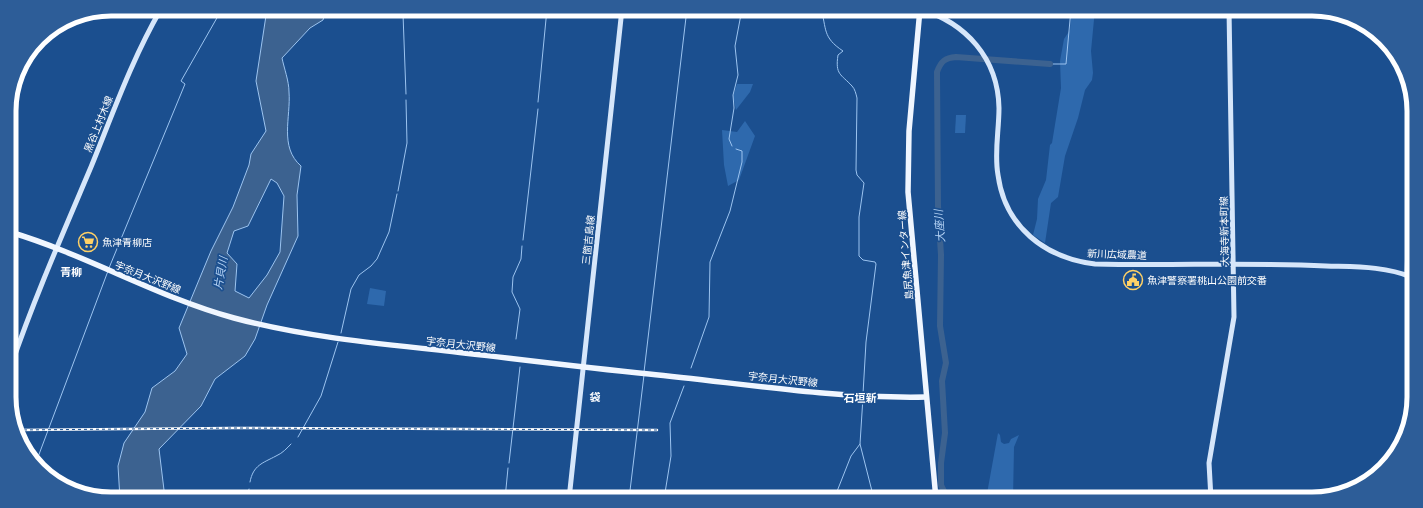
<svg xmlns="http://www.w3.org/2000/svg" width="1423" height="508" viewBox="0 0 1423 508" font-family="'Noto Sans','Noto Sans JP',sans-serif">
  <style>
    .green { fill: #2e69ad }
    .water { fill: #3c6290; stroke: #9cc4f0; fill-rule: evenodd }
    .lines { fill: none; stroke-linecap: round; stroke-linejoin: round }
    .stream { stroke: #9cc4f0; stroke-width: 1 }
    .river { stroke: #3c6290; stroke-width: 6 }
    .secondary { stroke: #d6e6fa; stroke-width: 5 }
    .primary { stroke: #f0f6ff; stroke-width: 5.5 }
    .rail-casing { stroke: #fff; stroke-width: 2.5 }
    .rail { stroke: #1b4f8f; stroke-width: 1; stroke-dasharray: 3; stroke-linecap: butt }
    .labels { text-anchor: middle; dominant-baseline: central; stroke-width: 3.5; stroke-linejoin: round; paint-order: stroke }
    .street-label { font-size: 10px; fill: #fff; stroke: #1b4f8f }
    .poi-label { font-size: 10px; fill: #fff; stroke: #1b4f8f; text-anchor: start }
    .water-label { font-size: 11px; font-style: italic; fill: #b5d3f5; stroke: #1b4f8f }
    .neighbourhood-label { font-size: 11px; font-weight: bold; fill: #fff; stroke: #1b4f8f }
    .rim { fill: none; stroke: #fff; stroke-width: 5 }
  </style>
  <rect width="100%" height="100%" fill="#1b4f8f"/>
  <g class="green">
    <path d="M 1071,9 L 1095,9 L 1091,51 L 1093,73 L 1092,80 L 1085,90 L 1078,118 L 1065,156 L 1058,197 L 1051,203 L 1045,243 L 1033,235 L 1037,219 L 1038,199 L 1046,180 L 1050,145 L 1052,143 L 1061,88 L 1060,61 L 1064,39 L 1070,30 Z"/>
    <path d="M 737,84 L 753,84 L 750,92 L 736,110 L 733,96 Z"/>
    <path d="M 956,115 L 966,115 L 965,133 L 955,133 Z"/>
    <path d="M 745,121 L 755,136 L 739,180 L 728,186 L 724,165 L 722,130 L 737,132 Z"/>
    <path d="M 370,288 L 386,291 L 384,306 L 367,304 Z"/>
    <path d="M 998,433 L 1000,435 L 1001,442 L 1004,444 L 1009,443 L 1011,439 L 1019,435 L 1014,447 L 1013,499 L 986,499 Z"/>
  </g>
  <path class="water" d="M 267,9 L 326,9 L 323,20 L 310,28 L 282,58 C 284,68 289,81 289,92 C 291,117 279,147 301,166 L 297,195 L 298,236 L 267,305 L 255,339 L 245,356 L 215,379 L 201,406 L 159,449 L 164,490 L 159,499 L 120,499 L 118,466 L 124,443 L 145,412 L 152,388 L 175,371 L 187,354 L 179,328 L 211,251 L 233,207 L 249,165 L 251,154 L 266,131 L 256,81 ZM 271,179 L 277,183 L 284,196 L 280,252 L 267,275 L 249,298 L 235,291 L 237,264 L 227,253 L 234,231 L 248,226 Z"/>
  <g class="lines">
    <g class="stream">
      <path d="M 402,9 L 402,10"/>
      <path d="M 821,9 C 827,29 822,37 843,51 L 838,55 C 835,75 841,74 852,86 C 855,89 856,94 857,98 L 856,170 L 857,175 L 864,183 L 859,217 L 859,256 L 863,260 L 875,262 L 876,264 L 866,342 L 863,394"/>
      <path d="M 403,14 L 406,94"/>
      <path d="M 1050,64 L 1066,64 L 1071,9"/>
      <path d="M 538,102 L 547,9"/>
      <path d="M 732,146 L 729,139 L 734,108 L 733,95 L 738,75 L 735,46 L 742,9"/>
      <path d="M 398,191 L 407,143 L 406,100"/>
      <path d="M 523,240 L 538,109"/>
      <path d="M 109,268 L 185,84 L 181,81 L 222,9"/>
      <path d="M 341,333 L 351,289 L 359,275 L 371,266 L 377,259 L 389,232 L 397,194"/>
      <path d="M 516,339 L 520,309 L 512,292 L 513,277 L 521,259 L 522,246"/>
      <path d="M 691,368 L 709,317 L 710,262 L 730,211 L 742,162 L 742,151 L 736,149"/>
      <path d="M 644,372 L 687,9"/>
      <path d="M 863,397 L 860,444 L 874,499"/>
      <path d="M 298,437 L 321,396 L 338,342"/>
      <path d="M 509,463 L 520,367"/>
      <path d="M 35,465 L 108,271"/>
      <path d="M 250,482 C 253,465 263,463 276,456 C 283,453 287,448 291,444"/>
      <path d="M 247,499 L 249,489"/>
      <path d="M 505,499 L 508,468"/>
      <path d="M 629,499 L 644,375"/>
      <path d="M 664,499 L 671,456 L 670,423 L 684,386"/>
      <path d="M 834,499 L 851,456 L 860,444"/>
    </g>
    <path class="river" d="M 948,499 L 941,485 L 941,463 L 945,433 L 942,381 L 946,363 L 940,326 L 941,255 L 938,206 L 937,72 C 941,61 945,58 956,57 L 1050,64"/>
    <g class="secondary">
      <path d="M 920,9 C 966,23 998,58 999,108 C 999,131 994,153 998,175 C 1005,227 1045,258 1095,264 C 1172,266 1249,262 1326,266 C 1354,267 1385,266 1411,277"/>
      <path d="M 1407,276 L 1409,212 L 1412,189"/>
      <path d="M 11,366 C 34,299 63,233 91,167 C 113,113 132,59 161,9"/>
      <path d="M 569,499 L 622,9"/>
      <path d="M 1211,499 L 1209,463 L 1234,317 L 1229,9"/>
    </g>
    <g class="primary">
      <path d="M 920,9 L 909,131 L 908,192 L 936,499"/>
      <path d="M 10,232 C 87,255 157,297 234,318 C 301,336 370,343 439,350 C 509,358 579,367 649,374 C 741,383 833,399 926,397"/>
    </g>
    <g class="rail-casing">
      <path id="rail" d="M 18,430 L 233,428 L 657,430"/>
    </g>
    <use href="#rail" class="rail"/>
  </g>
  <defs>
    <g id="supermarket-ring" transform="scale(1)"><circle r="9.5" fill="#1b4f8f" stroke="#ffd166" stroke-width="1.5"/><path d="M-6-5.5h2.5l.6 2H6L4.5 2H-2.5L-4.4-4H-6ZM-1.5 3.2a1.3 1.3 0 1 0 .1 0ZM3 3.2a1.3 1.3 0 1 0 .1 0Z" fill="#ffd166"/></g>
    <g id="civic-ring" transform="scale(1)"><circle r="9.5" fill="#1b4f8f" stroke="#ffd166" stroke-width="1.5"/><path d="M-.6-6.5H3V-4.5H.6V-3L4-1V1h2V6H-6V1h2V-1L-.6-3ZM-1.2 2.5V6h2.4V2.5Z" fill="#ffd166"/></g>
  </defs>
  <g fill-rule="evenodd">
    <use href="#supermarket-ring" x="88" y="242"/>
    <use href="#civic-ring" x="1133" y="280"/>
  </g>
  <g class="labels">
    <g class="street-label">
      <text transform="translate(98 124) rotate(-68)">黒谷上村木線</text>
      <text transform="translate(1224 231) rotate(-91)">大海寺新本町線</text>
      <text transform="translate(588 240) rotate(-84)">三箇吉島線</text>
      <text transform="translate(1117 254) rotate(2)">新川広域農道</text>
      <text transform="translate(905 255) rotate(-95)">島尻魚津インター線</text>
      <text transform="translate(148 277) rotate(22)">宇奈月大沢野線</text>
      <text transform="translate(461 344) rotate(6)">宇奈月大沢野線</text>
      <text transform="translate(783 379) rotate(6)">宇奈月大沢野線</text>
    </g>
    <g class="poi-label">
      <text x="102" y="242">魚津青柳店</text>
      <text x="1147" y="280">魚津警察署桃山公園前交番</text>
    </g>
    <g class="water-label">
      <text transform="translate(939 226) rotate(-94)">大座川</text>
      <text transform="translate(220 273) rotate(-80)">片貝川</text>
    </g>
    <g class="neighbourhood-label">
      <text x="71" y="271">青柳</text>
      <text x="595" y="396">袋</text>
      <text x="860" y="397">石垣新</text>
    </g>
  </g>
  <path d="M0 0H1423V508H0ZM111 16H1312A95 95 0 0 1 1407 111V397A95 95 0 0 1 1312 492H111A95 95 0 0 1 16 397V111A95 95 0 0 1 111 16Z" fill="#2d5d98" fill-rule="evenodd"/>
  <path class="rim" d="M111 16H1312A95 95 0 0 1 1407 111V397A95 95 0 0 1 1312 492H111A95 95 0 0 1 16 397V111A95 95 0 0 1 111 16Z"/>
</svg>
